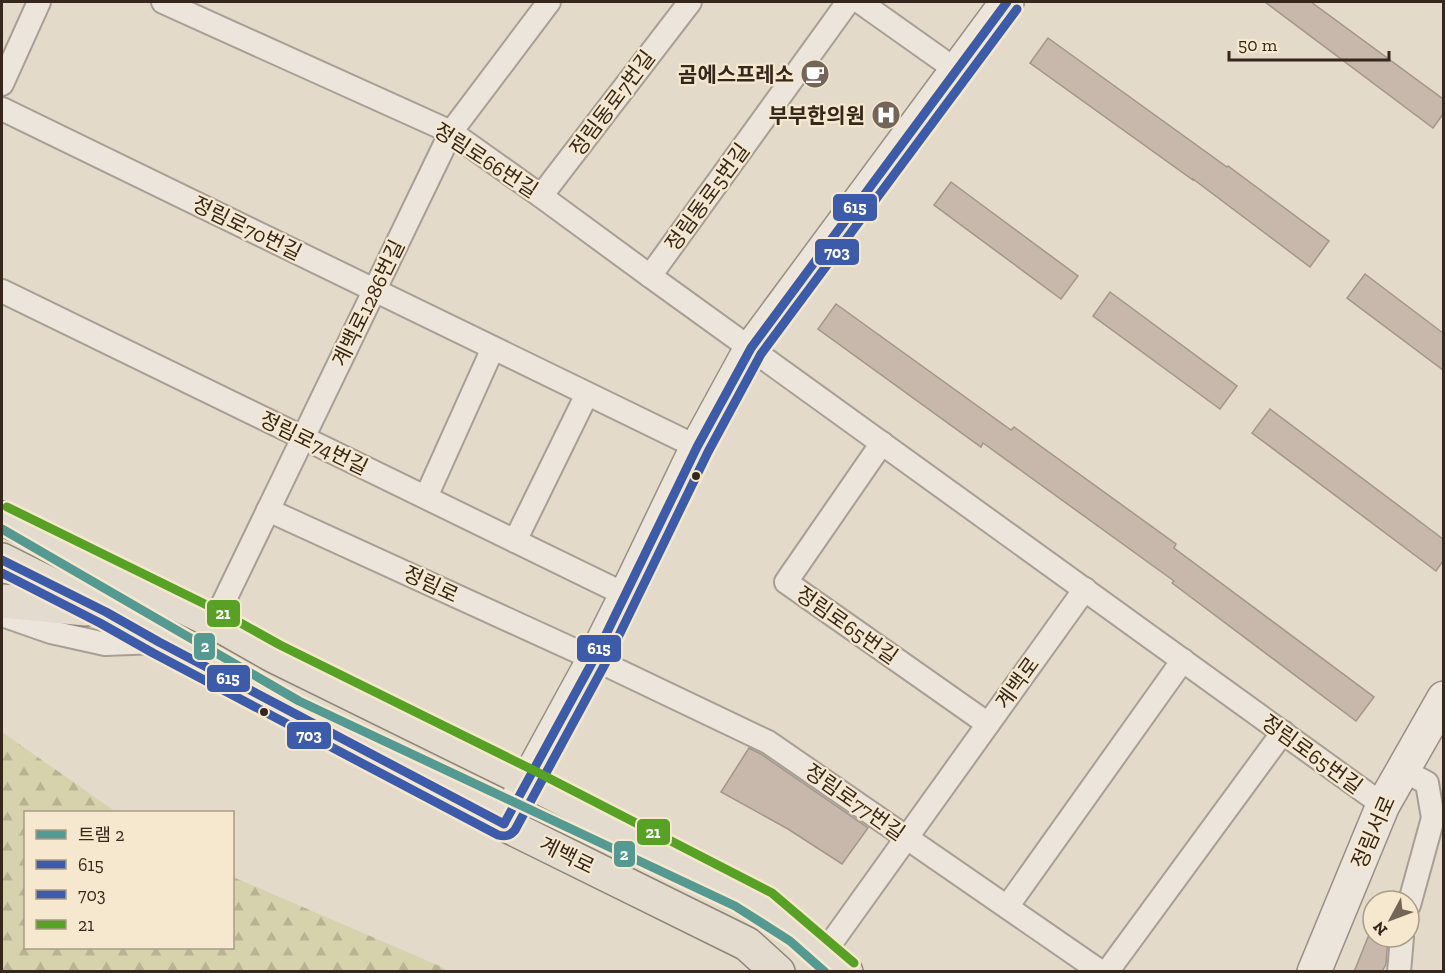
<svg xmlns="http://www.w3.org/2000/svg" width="1445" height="973" viewBox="0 0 1445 973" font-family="'Zilla Slab','Noto Sans KR',serif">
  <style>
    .forest { fill: url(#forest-firs) }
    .building { fill: #c7b8ab; stroke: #a49589; stroke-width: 1.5 }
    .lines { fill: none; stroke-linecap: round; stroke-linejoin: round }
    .street-casing { stroke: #a89f94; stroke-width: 26 }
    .secondary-casing { stroke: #988e83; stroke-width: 36 }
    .primary-casing { stroke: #8e857a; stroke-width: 36 }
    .street { stroke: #ebe5dc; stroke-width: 22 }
    .secondary { stroke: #ebe5dc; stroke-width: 33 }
    .primary { stroke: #e3dbcd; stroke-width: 33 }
    .bus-1-casing { stroke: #f6e8ce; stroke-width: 14 }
    .bus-2-casing { stroke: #f6e8ce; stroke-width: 14 }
    .bus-3-casing { stroke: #f6e8ce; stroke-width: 14 }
    .bus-1 { stroke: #3d5bab; stroke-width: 9 }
    .bus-2 { stroke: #3d5bab; stroke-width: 9 }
    .bus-3 { stroke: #57a224; stroke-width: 9 }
    .tram-1-casing { stroke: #f6e8ce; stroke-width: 14 }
    .tram-1 { stroke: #559a92; stroke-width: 9 }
    .bus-dot { fill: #36271c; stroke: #f6e8ce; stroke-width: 2 }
    .labels { text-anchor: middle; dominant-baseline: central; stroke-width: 4.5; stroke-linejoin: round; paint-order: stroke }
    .poi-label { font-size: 21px; font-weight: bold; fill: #36271c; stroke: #f6e8ce; text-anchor: end }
    .street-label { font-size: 21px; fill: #36271c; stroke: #f6e8ce }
    .line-badge { stroke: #f6e8ce; stroke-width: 2 }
    .badge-label { font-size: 16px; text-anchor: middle; font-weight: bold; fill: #fff }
  </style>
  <defs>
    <pattern id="forest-firs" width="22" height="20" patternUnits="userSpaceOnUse" patternTransform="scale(1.5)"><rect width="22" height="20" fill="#d6d2ac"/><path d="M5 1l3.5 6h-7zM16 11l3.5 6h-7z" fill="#b8b493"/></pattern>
  </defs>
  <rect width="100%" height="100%" fill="#e4daca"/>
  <path class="forest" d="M 2,732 L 116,812 L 26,812 L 26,948 L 232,948 L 233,877 L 442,967 L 448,971 L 2,971 Z"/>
  <g class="building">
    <path d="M 1265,2 L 1311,2 L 1443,99 L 1443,114 L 1433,128 Z"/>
    <path d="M 1048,38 L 1227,167 L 1228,166 L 1329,241 L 1310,267 L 1193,179 L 1193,180 L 1030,63 Z"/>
    <path d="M 951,182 L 1078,276 L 1061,299 L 934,205 Z"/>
    <path d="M 1365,274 L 1443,333 L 1443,370 L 1347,298 Z"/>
    <path d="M 1110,292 L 1237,386 L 1220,409 L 1093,316 Z"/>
    <path d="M 836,304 L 1011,430 L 1014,427 L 1176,544 L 1174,548 L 1374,697 L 1356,721 L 1172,583 L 1174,581 L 983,443 L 981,447 L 818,329 Z"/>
    <path d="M 1270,409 L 1443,539 L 1443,561 L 1436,571 L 1252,433 Z"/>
    <path d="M 749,748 L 761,754 L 868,828 L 842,864 L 788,829 L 721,792 Z"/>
    <path d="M 1368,937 L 1388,937 L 1386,964 L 1382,972 L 1354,972 Z"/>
  </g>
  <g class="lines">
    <g class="street-casing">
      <g id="street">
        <path d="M 163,2 L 451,132 L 541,196 L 650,276 L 1383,805"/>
        <path d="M 860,2 L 956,70"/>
        <path d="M 2,84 L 39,2"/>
        <path d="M 2,109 L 697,447"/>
        <path d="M 541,196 L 690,2"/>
        <path d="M 650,276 L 848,2"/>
        <path d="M 2,291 L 626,595"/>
        <path d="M 882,443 L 786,582 L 988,724"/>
        <path d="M 426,497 L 493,348"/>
        <path d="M 268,510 L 594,659 L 768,742 L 1101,972"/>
        <path d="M 515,541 L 587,394"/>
        <path d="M 2,615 L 51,632 L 105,644 L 158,642"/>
        <path d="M 214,622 L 451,132 L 549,2"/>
        <path d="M 1403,770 L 1427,783 L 1433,818 L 1409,905"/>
        <path d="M 1007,907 L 1183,660"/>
        <path d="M 824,953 L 1085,589"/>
        <path d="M 1107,972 L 1283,732"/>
        <path d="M 1399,972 L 1402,937"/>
      </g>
    </g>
    <g class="secondary-casing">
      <g id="secondary">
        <path d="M 504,824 L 594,659 L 626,595 L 697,447 L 751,348 L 1007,2"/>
        <path d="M 1314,972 L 1383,805 L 1444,698"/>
      </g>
    </g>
    <g class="primary-casing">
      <g id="primary">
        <path d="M 2,518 L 214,622 L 274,656 L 528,781 L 767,904 L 846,972"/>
        <path d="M 2,560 L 106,612 L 159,642 L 504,824 L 747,944 L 778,972"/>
        <path d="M 2,601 L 86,609"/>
      </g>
    </g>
    <use href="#street" class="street"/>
    <use href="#secondary" class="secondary"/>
    <use href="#primary" class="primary"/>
    <g class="bus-1-casing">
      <path id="bus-1" d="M 2,560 L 106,612 L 159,642 L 504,824 L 594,659 L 697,447 L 751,348 L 1007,2"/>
    </g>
    <g class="bus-2-casing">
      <path id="bus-2" d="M 2,573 L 100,623 L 153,653 L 498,835 C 505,837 510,836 515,830 L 605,664 L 708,452 L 761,354 L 1017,9"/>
    </g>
    <g class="bus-3-casing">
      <path id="bus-3" d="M 7,507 L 219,611 L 280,645 L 533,770 L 772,893 L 854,963"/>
    </g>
    <use href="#bus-1" class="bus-1"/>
    <use href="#bus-2" class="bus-2"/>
    <use href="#bus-3" class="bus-3"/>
    <g class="tram-1-casing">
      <path id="tram-1" d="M 2,529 L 299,701 L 735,906 L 790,941 L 825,972"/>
    </g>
    <use href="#tram-1" class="tram-1"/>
  </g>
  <defs>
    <g id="cafe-disc" transform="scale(1.5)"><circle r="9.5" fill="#736659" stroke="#f6e8ce"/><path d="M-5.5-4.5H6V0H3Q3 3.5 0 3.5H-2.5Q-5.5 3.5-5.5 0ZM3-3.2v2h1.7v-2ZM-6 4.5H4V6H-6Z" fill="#fff"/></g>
    <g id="hospital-disc" transform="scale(1.5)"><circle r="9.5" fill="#736659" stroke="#f6e8ce"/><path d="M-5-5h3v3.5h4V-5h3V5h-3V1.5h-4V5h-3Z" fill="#fff"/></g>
  </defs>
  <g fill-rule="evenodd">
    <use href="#cafe-disc" x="815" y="74"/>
    <use href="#hospital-disc" x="886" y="115"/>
  </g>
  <g class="bus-dot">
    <circle cx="696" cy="476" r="5"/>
    <circle cx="264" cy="712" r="5"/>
  </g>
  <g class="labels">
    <g class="poi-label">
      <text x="794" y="74">곰에스프레소</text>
      <text x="865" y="115">부부한의원</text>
    </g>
    <g class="street-label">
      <text transform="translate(612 103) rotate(-53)">정림동로7번길</text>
      <text transform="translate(486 160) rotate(33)">정림로66번길</text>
      <text transform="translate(707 197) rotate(-54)">정림동로5번길</text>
      <text transform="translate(247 228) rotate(26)">정림로70번길</text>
      <text transform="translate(368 303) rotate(-64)">계백로1286번길</text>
      <text transform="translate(314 443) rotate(26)">정림로74번길</text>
      <text transform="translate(431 584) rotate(25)">정림로</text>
      <text transform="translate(847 625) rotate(35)">정림로65번길</text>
      <text transform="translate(1017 683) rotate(-54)">계백로</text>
      <text transform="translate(1312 754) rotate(36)">정림로65번길</text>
      <text transform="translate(855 802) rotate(35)">정림로77번길</text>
      <text transform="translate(1373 832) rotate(-66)">정림서로</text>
      <text transform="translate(567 855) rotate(26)">계백로</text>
    </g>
  </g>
  <g class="line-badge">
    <rect x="832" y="193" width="46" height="29" rx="6" fill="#3d5bab"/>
    <rect x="814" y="238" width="46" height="28" rx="6" fill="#3d5bab"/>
    <rect x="206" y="599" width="35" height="29" rx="6" fill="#57a224"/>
    <rect x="193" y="632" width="23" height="29" rx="6" fill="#559a92"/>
    <rect x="576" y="634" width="46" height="29" rx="6" fill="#3d5bab"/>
    <rect x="206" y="664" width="45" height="29" rx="6" fill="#3d5bab"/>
    <rect x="286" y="721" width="46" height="29" rx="6" fill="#3d5bab"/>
    <rect x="636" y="818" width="35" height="28" rx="6" fill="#57a224"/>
    <rect x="613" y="840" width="23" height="28" rx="6" fill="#559a92"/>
  </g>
  <g class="badge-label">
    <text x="855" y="213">615</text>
    <text x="837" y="258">703</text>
    <text x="223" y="619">21</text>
    <text x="205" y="652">2</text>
    <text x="599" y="654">615</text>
    <text x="228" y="684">615</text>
    <text x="309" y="741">703</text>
    <text x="653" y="838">21</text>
    <text x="624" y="860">2</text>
  </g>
  <rect width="1445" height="973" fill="none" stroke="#36271c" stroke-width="6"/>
  <rect x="24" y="811" width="210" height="138" fill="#f6e8ce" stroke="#a99b87" stroke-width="1.5"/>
  <rect x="36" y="830" width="30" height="9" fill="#559a92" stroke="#a99b87" stroke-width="1.5"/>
  <text x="78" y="841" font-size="18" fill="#36271c">트램 2</text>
  <rect x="36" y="860" width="30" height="9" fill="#3d5bab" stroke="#a99b87" stroke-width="1.5"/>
  <text x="78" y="871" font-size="18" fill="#36271c">615</text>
  <rect x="36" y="890" width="30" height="9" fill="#3d5bab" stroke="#a99b87" stroke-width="1.5"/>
  <text x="78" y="901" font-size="18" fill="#36271c">703</text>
  <rect x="36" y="920" width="30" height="9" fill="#57a224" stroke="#a99b87" stroke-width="1.5"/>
  <text x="78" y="931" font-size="18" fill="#36271c">21</text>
  <g transform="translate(1391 919) rotate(229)"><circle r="28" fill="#f6e8ce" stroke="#a99b87" stroke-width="1.5"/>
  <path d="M0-4.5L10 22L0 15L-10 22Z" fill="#736659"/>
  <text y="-9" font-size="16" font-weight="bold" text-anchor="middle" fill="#36271c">N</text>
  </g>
  <path d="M1229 51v9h160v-9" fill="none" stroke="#36271c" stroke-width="3"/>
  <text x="1238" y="51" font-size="18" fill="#36271c" stroke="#f6e8ce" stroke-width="4.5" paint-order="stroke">50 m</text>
</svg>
